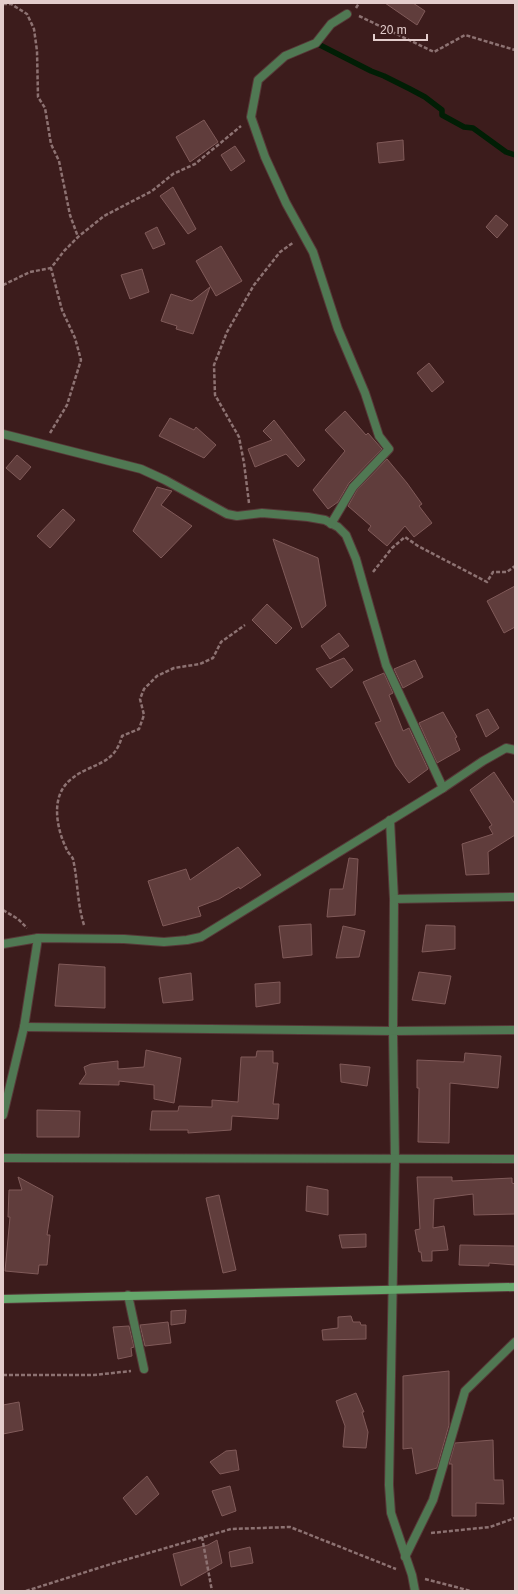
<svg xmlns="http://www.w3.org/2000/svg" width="518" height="1594" viewBox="0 0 518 1594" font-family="Helvetica,sans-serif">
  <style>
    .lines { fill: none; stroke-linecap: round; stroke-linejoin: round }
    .stream { stroke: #011e05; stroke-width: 5.5 }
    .building { fill: #603d3c; stroke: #805a59 }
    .street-casing { stroke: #573838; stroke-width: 10 }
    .secondary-casing { stroke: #573838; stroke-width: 10 }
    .path { stroke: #8d7272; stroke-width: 2.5; stroke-dasharray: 4 2; stroke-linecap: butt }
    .street { stroke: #507853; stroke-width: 8 }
    .secondary { stroke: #65a66b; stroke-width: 8 }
  </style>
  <rect width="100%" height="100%" fill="#3c1c1c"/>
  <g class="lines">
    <path class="stream" d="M 316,43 L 371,71 L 384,76 L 410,89 L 425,97 L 442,110 L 442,115 L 464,127 L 473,128 L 506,152 L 515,155"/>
  </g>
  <g class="building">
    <path d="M 385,3 L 413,3 L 425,11 L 417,25 Z"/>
    <path d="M 204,120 L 218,142 L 190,162 L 176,137 Z"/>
    <path d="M 403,140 L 404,160 L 379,163 L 377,143 Z"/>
    <path d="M 235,146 L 245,161 L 231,171 L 221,155 Z"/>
    <path d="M 173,187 L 196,229 L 188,234 L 160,196 Z"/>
    <path d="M 496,215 L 508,225 L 497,238 L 486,227 Z"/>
    <path d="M 157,227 L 165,244 L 153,249 L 145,233 Z"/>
    <path d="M 221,246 L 242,281 L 216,296 L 196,261 Z"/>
    <path d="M 142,269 L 149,292 L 130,299 L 121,275 Z"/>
    <path d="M 210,287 L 193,334 L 176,329 L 177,326 L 161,321 L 171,294 L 192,301 Z"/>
    <path d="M 429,363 L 444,382 L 432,392 L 417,373 Z"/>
    <path d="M 345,411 L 366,435 L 368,433 L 382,449 L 349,483 L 338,502 L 328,509 L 313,490 L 345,451 L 325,430 Z"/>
    <path d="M 170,418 L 194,430 L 196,427 L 216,445 L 204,458 L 159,436 Z"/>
    <path d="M 274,420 L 305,460 L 298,467 L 286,454 L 255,467 L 248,449 L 272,440 L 263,431 Z"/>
    <path d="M 17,455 L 31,467 L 20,480 L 6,468 Z"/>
    <path d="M 387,459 L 407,483 L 422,504 L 419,506 L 432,523 L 414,537 L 405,526 L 387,546 L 368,530 L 371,526 L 348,506 L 357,490 Z"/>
    <path d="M 157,487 L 172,491 L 161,505 L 192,526 L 161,558 L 133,531 Z"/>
    <path d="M 63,509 L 75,520 L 50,548 L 37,536 Z"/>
    <path d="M 273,539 L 318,558 L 326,606 L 302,628 Z"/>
    <path d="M 515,586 L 515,627 L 504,633 L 487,601 Z"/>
    <path d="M 267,604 L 292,628 L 276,644 L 252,620 Z"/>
    <path d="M 339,633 L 349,646 L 330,659 L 321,646 Z"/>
    <path d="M 344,658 L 353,670 L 331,688 L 316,669 Z"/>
    <path d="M 415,660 L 423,677 L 403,688 L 394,669 Z"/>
    <path d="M 384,673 L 393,693 L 389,695 L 403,731 L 409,728 L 428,769 L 409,783 L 396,766 L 375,723 L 381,721 L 363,682 Z"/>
    <path d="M 488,709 L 499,728 L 486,737 L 476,715 Z"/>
    <path d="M 443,712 L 457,737 L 455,738 L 460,750 L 437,763 L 419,723 Z"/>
    <path d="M 494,772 L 515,804 L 515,835 L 488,852 L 489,874 L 466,875 L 462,844 L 493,834 L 489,827 L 492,825 L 470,790 Z"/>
    <path d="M 238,847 L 261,875 L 240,889 L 239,887 L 219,899 L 198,907 L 201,916 L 163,926 L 148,881 L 186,869 L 190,880 Z"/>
    <path d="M 349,858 L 358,859 L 355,915 L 327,917 L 330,889 L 343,889 Z"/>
    <path d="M 311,924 L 312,955 L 283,958 L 279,926 Z"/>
    <path d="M 426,925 L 455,926 L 455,949 L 422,952 Z"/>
    <path d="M 343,926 L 365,931 L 359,957 L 336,958 Z"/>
    <path d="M 59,964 L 105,967 L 105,1008 L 55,1006 Z"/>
    <path d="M 419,972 L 451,976 L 445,1004 L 412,1000 Z"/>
    <path d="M 191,973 L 193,1000 L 163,1003 L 159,978 Z"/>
    <path d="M 280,982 L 280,1003 L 256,1007 L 255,984 Z"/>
    <path d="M 146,1050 L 181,1058 L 174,1103 L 154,1099 L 154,1085 L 119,1081 L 119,1085 L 79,1084 L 86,1074 L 84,1067 L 91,1064 L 118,1061 L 118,1069 L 144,1067 Z"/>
    <path d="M 257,1051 L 273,1051 L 273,1063 L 278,1063 L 273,1104 L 279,1104 L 278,1119 L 232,1116 L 231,1130 L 188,1133 L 188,1130 L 150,1130 L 152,1111 L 178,1111 L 179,1106 L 212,1107 L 212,1100 L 238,1102 L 241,1057 L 256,1057 Z"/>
    <path d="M 465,1053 L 501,1056 L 498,1088 L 450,1083 L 449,1143 L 418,1142 L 419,1088 L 417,1088 L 417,1060 L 464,1062 Z"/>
    <path d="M 340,1064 L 370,1067 L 367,1086 L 341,1082 Z"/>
    <path d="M 37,1110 L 80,1111 L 79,1137 L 37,1137 Z"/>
    <path d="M 18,1177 L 53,1196 L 47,1235 L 50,1235 L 47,1265 L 39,1265 L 38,1274 L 5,1271 L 10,1217 L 8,1217 L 9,1190 L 22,1190 Z"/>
    <path d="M 417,1177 L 452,1177 L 452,1181 L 512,1178 L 512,1183 L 515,1184 L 515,1214 L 474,1215 L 473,1194 L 434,1199 L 433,1228 L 444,1226 L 448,1250 L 432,1251 L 432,1261 L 422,1261 L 421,1252 L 419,1252 L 415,1230 L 420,1229 Z"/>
    <path d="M 307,1186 L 328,1190 L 328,1215 L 306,1211 Z"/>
    <path d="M 219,1195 L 236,1270 L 223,1273 L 206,1198 Z"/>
    <path d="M 366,1234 L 366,1247 L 342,1248 L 339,1235 Z"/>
    <path d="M 460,1245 L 515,1246 L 515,1265 L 489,1263 L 489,1266 L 459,1265 Z"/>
    <path d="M 186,1310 L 185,1323 L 171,1325 L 171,1311 Z"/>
    <path d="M 351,1316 L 353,1322 L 360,1322 L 361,1325 L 366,1325 L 366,1339 L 323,1340 L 322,1330 L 338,1328 L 338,1317 Z"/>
    <path d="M 168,1322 L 171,1343 L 145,1346 L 140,1325 Z"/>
    <path d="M 129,1326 L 134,1347 L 131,1348 L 132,1356 L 118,1359 L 113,1327 Z"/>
    <path d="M 449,1371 L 449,1425 L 437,1468 L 416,1474 L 412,1448 L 403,1449 L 403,1376 Z"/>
    <path d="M 356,1393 L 364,1412 L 362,1412 L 368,1432 L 366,1448 L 343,1447 L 345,1426 L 336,1401 Z"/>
    <path d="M 19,1402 L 23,1430 L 3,1434 L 3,1405 Z"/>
    <path d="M 493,1440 L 494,1480 L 503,1480 L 504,1504 L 476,1503 L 476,1516 L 452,1516 L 452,1464 L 449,1464 L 455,1443 Z"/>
    <path d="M 236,1450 L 239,1470 L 220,1474 L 210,1462 L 226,1451 Z"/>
    <path d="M 147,1476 L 159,1494 L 136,1515 L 123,1498 Z"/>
    <path d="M 230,1486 L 236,1511 L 222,1516 L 212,1491 Z"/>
    <path d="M 217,1540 L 222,1563 L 181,1586 L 173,1554 L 208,1545 Z"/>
    <path d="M 250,1547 L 253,1563 L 231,1567 L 229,1552 Z"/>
  </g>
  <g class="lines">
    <g class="street-casing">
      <g id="street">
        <path d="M 3,434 L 141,469 L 165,480 L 227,514 L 237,516 L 262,513 L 308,517 L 325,520 L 338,527 L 346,535 L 356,559 L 386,665 L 443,788"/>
        <path d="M 331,524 L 353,487 L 389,449 L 379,436 L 365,393 L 338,329 L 313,252 L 286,203 L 265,157 L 251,117 L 258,80 L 285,56 L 316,43 L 331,24 L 347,14"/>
        <path d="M 390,820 L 394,899 L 393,1031 L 395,1160 L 389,1485 L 391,1513 L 412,1575 L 415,1591"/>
        <path d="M 394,899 L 515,897"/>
        <path d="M 3,944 L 38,938 L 124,939 L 164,942 L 187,940 L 201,937 L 443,788 L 483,761 L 506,748 L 515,750"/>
        <path d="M 24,1027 L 393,1031 L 515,1030"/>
        <path d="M 3,1115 L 24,1027 L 38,938"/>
        <path d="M 3,1158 L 515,1159"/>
        <path d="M 128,1295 L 144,1369"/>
        <path d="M 405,1557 L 433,1500 L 465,1391 L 515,1342"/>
      </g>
    </g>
    <g class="secondary-casing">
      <path id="secondary" d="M 3,1299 L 515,1287"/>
    </g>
    <g class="path">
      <path d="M 3,4 L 11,4 L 27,14 L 34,29 L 37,51 L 38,97 L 45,108 L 51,144 L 59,161 L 70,215 L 78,237"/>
      <path d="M 356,8 L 359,3"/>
      <path d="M 359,16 L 434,52 L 465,35 L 515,50"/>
      <path d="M 3,285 L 30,272 L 51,268"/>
      <path d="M 50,433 L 67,405 L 81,360 L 75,338 L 62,310 L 51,268 L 64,251 L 78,237 L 104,216 L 152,191 L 173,174 L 195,164 L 241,126"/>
      <path d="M 249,503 L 244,463 L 239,437 L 215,395 L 214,365 L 227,332 L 254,285 L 280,252 L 294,242"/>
      <path d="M 373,572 L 392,548 L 405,537 L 418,546 L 487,582 L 493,572 L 507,572 L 515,566"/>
      <path d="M 3,910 L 18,919 L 27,928"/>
      <path d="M 84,925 C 77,903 78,881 73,859 C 72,856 68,853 67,850 C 57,830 50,798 69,781 C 89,762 114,768 122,736 L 139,729 L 144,715 L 140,699 L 144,689 L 157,676 L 174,668 L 200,664 L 213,658 L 221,642 L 245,625"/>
      <path d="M 3,1375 L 94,1375 L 131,1371"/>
      <path d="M 431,1533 L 490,1527 L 515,1518"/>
      <path d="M 202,1537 L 212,1591"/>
      <path d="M 425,1579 L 471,1591"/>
      <path d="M 26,1591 L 111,1564 L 231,1529 L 290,1527 L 396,1569"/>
    </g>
    <use href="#street" class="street"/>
    <use href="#secondary" class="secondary"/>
  </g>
  <rect width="518" height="1594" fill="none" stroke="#e3cdcc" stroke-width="8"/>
  <path d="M374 34v6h53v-6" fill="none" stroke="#e3cdcc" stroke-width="2"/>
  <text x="380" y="34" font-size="12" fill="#e3cdcc" stroke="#3c1c1c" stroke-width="3" paint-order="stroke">20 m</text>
</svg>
